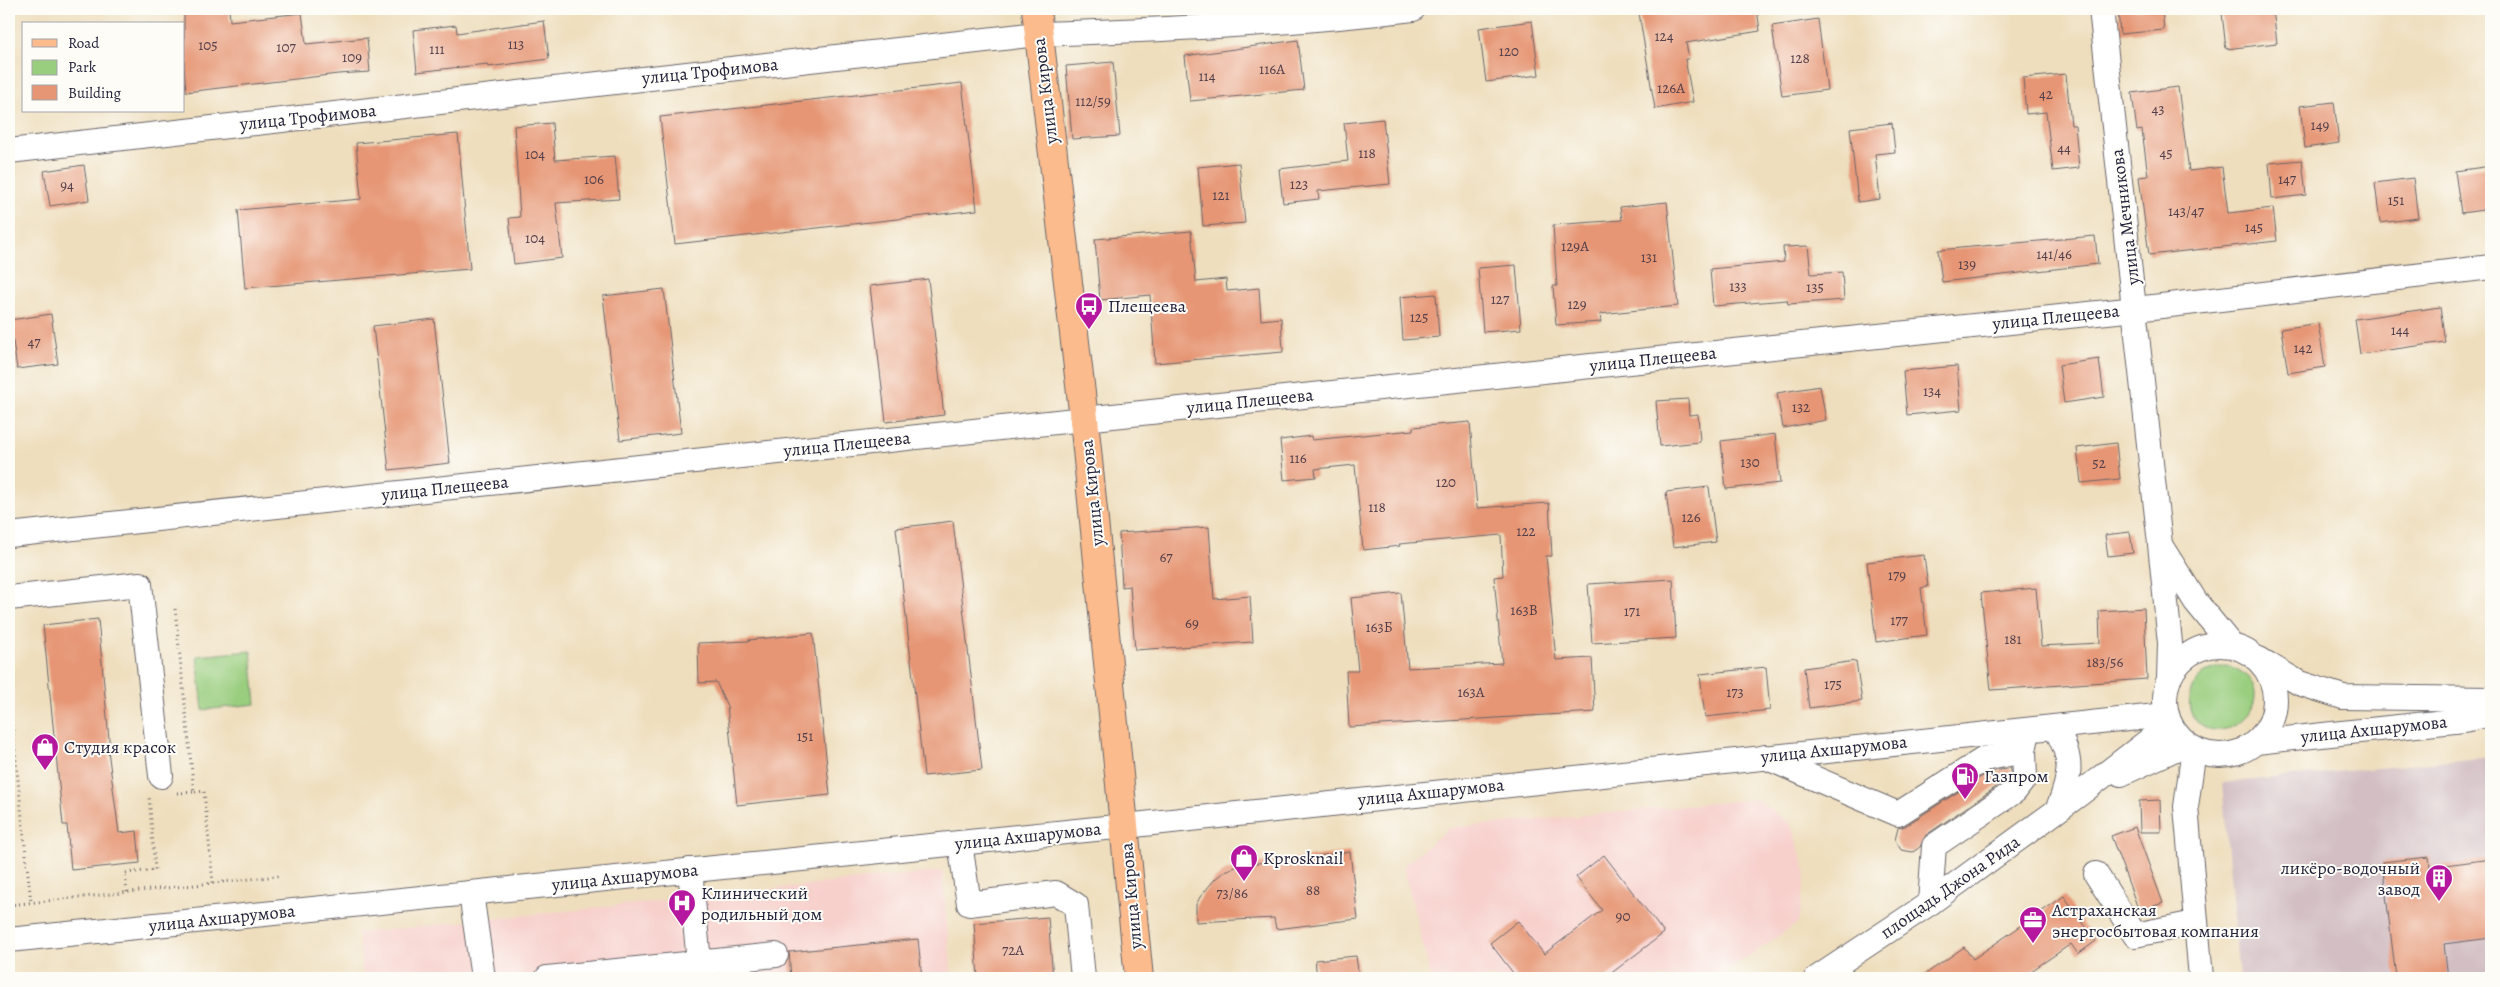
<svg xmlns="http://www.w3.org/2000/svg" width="2500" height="987" viewBox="0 0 2500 987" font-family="Alegreya,serif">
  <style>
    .built { fill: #f7d0cc }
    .industrial { fill: #d2bec3 }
    .green { fill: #9ace7f; stroke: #5e785d }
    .building { fill: #e69675 }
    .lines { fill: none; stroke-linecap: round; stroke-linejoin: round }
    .minor-casing { stroke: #696468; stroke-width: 26 }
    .major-casing { stroke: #696468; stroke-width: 30 }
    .path { stroke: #696468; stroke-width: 3; stroke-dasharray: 1 4; stroke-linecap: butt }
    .minor { stroke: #fff; stroke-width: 24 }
    .major { stroke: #fbbb8c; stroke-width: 28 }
    .labels { text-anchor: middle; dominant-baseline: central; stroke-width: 4; stroke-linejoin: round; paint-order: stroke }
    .number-label { font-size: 15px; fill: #533f4a }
    .street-label { font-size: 18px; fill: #22223b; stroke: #fdfcf7 }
    .poi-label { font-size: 18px; fill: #22223b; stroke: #fdfcf7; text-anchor: start }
  </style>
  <rect width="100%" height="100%" fill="#fdfcf7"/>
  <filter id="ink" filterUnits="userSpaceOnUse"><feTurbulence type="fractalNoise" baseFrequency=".02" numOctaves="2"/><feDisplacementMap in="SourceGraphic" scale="10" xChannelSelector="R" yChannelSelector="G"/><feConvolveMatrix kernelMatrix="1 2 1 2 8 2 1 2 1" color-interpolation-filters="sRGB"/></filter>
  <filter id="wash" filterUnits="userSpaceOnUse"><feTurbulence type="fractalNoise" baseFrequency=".0096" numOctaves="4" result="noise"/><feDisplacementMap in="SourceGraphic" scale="20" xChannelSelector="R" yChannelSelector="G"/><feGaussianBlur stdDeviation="1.12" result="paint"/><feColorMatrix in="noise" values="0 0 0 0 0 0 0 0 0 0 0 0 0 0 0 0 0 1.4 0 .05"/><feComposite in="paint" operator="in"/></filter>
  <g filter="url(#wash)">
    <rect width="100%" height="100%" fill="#eedebd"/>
    <g class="built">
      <path d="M 1756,799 L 1791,824 L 1806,871 L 1798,923 L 1716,978 L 1431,978 L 1403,866 L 1449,828 Z"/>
      <path d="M 942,871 L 952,978 L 363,978 L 358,933 Z"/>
    </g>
    <path class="industrial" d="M 2491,757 L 2491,978 L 2239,978 L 2222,783 Z"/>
    <g class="green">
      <path d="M 251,651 L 256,704 L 203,710 L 197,656 Z"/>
      <path d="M 2227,666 C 2246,670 2262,687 2252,708 C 2247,718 2237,726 2226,729 C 2181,739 2173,671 2227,666 Z"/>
    </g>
    <g id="blocks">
      <g class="building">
        <path d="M 184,9 L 229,9 L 230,21 L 302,13 L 306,44 L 367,38 L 370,72 L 338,74 L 186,92 L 184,66 Z"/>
        <path d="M 1668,9 L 1757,9 L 1760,31 L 1686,43 L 1689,59 L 1685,59 L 1693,102 L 1655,109 L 1639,13 Z"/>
        <path d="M 2118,9 L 2162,9 L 2164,30 L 2120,34 Z"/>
        <path d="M 2253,9 L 2273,9 L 2277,43 L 2226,49 L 2222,13 Z"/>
        <path d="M 1818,19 L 1827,90 L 1782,96 L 1772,26 Z"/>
        <path d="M 544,21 L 549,59 L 488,67 L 487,64 L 417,72 L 413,30 L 456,25 L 457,33 Z"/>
        <path d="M 1532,21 L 1539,75 L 1486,82 L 1479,28 Z"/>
        <path d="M 1298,40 L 1304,90 L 1190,101 L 1185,56 Z"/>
        <path d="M 1113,62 L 1120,136 L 1072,139 L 1066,66 Z"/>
        <path d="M 2066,74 L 2071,125 L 2075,125 L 2079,168 L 2053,171 L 2046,112 L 2026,114 L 2023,78 Z"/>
        <path d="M 962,83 L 977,210 L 675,244 L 660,117 Z"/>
        <path d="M 2178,87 L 2189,171 L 2222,167 L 2228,213 L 2273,208 L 2277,241 L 2149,255 L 2139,177 L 2148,176 L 2142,130 L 2137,131 L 2132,93 Z"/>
        <path d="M 2334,102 L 2339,143 L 2305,148 L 2300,106 Z"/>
        <path d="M 1383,119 L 1390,184 L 1318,191 L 1319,199 L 1283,203 L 1279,169 L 1348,161 L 1344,123 Z"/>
        <path d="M 552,123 L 555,160 L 615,156 L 619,199 L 556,203 L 562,258 L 514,264 L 509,218 L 520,217 L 514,126 Z"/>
        <path d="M 1892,123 L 1895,152 L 1875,154 L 1880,199 L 1858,202 L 1850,128 Z"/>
        <path d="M 458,134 L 470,269 L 245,288 L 238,210 L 361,199 L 356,143 Z"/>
        <path d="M 2302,160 L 2306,195 L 2272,199 L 2269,163 Z"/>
        <path d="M 1239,163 L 1245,223 L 1203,226 L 1198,167 Z"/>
        <path d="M 84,165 L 89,200 L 50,206 L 44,171 Z"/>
        <path d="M 2491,166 L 2491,209 L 2461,213 L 2455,171 Z"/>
        <path d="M 2413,178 L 2418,218 L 2380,223 L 2375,183 Z"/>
        <path d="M 1667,202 L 1678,306 L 1600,314 L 1601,322 L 1556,325 L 1553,286 L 1557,286 L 1553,225 L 1622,220 L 1620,207 Z"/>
        <path d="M 1191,231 L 1196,282 L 1226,279 L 1227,291 L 1259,288 L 1261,320 L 1281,318 L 1283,352 L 1155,363 L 1150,295 L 1100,300 L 1095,239 Z"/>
        <path d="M 2095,236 L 2098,264 L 1942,282 L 1938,250 Z"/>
        <path d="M 1808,246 L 1811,274 L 1842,272 L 1844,300 L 1788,304 L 1787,300 L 1713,306 L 1710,269 L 1784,262 L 1783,247 Z"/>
        <path d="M 1516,265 L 1521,329 L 1483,332 L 1478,268 Z"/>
        <path d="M 928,279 L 944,415 L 886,422 L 870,286 Z"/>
        <path d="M 664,289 L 681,433 L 620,440 L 603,296 Z"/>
        <path d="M 1436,294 L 1439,337 L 1403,340 L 1400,297 Z"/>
        <path d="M 2440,307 L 2445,342 L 2360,354 L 2355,319 Z"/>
        <path d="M 51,314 L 58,364 L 17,369 L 10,320 Z"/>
        <path d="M 434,319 L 450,463 L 389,470 L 373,326 Z"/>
        <path d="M 2318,323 L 2325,367 L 2288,373 L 2281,329 Z"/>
        <path d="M 2099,359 L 2104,397 L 2064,403 L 2059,365 Z"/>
        <path d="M 1957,366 L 1961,410 L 1907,415 L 1903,371 Z"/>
        <path d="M 1820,386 L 1826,420 L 1783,428 L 1777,393 Z"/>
        <path d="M 1688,399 L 1689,415 L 1698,414 L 1700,442 L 1660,446 L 1656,401 Z"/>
        <path d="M 1470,422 L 1477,508 L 1549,503 L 1552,556 L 1546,556 L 1556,660 L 1592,658 L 1595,712 L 1349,727 L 1346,671 L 1358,671 L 1351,598 L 1401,593 L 1408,668 L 1502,663 L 1494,577 L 1503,576 L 1501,535 L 1399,544 L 1400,546 L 1363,550 L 1355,465 L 1315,469 L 1316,477 L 1284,480 L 1280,440 L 1311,436 L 1312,440 L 1413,430 L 1413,427 Z"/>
        <path d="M 1775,434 L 1780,483 L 1726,489 L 1721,441 Z"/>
        <path d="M 2116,443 L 2120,479 L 2081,483 L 2077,448 Z"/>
        <path d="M 1709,487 L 1716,542 L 1673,547 L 1666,492 Z"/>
        <path d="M 953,521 L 982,770 L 924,776 L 896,528 Z"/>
        <path d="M 1209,527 L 1214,599 L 1250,596 L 1253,642 L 1135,650 L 1130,586 L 1122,587 L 1119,533 Z"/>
        <path d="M 2130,532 L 2133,553 L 2108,556 L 2105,535 Z"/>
        <path d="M 1924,555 L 1928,587 L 1921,588 L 1927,635 L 1876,642 L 1867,562 Z"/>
        <path d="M 1673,579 L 1676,638 L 1592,643 L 1588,584 Z"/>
        <path d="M 2036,588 L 2041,646 L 2100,643 L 2099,611 L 2144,608 L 2147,679 L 1991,690 L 1981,593 Z"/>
        <path d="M 98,619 L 110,750 L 108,750 L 119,833 L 137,831 L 140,863 L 71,870 L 67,825 L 63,825 L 43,625 Z"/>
        <path d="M 813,633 L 830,795 L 737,805 L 727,706 L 716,682 L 699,683 L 698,643 L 750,641 L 749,640 Z"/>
        <path d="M 1856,661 L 1862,701 L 1809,708 L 1804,668 Z"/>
        <path d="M 1766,667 L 1770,710 L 1705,717 L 1700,674 Z"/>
        <path d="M 2011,768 L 2011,774 L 2005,781 L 1926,835 L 1920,847 L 1913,852 L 1901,850 L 1895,840 L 1898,828 L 1905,826 L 1989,772 Z"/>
        <path d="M 2160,800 L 2161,832 L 2140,832 L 2139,801 Z"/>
        <path d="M 2135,827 L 2163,903 L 2139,911 L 2111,836 Z"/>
        <path d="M 1350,852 L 1358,919 L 1276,929 L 1274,918 L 1196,922 L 1196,905 L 1200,897 L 1215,879 L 1225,871 L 1241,865 Z"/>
        <path d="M 1604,855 L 1664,933 L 1605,978 L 1517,978 L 1490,943 L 1518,921 L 1544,954 L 1602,910 L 1576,877 Z"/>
        <path d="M 2429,857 L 2430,867 L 2491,859 L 2491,938 L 2444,944 L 2448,978 L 2396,978 L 2382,862 Z"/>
        <path d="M 2064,896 L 2096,941 L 2078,954 L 2071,944 L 2021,978 L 1920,978 L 1964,947 L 1973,959 Z"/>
        <path d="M 1048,917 L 1053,978 L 978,978 L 974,923 Z"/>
        <path d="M 918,939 L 922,978 L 791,978 L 789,952 Z"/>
        <path d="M 1356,956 L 1359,978 L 1317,978 L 1315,960 Z"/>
      </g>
    </g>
  </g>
  <g filter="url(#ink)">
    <use href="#blocks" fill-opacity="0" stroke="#696468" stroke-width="1"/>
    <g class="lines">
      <g class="minor-casing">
        <g id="minor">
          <path d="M 2101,9 L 2160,544 L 2170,643 L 2169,678"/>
          <path d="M 9,151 L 1038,34 C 1163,30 1288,24 1413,9"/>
          <path d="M 9,535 L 1084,419 L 2136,309 L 2491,267"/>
          <path d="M 2162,548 L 2196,602 L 2231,645"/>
          <path d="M 9,598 L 140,584 L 161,776"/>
          <circle cx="2220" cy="700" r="55"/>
          <path d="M 2259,659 L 2299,683 L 2343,697 L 2491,699"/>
          <path d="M 2055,728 C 2074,758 2071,777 2058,808"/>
          <path d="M 2256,742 L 2464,720 L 2491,714"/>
          <path d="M 2194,749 L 2186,807 L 2201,978"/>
          <path d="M 1765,757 L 1898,814 L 1984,759 L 2024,751 L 2028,731"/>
          <path d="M 2121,774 L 2186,744"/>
          <path d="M 960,843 L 969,904 L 1056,893 L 1076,905 L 1083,978"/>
          <path d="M 690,870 L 699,962"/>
          <path d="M 2096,874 L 2135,935 L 2195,923"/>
          <path d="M 471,893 L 483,978"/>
          <path d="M 1930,903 L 1934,846 L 2015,791 L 2025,778 L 2024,751"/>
          <path d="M 9,940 L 1125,826 L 2166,715"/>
          <path d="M 547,978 L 776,955"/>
          <path d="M 1817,978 L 1930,903 L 2081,793 L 2170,724"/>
        </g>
      </g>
      <g class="major-casing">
        <path id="major" d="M 1036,9 L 1084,419 L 1139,978"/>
      </g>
      <g class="path">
        <path d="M 175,609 L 194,792 L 204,791 L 213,883"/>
        <path d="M 9,695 L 31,902"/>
        <path d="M 177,793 L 194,792"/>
        <path d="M 127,892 L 125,873 L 155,870 L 149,796"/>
        <path d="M 9,905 L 278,876"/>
      </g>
      <use href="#minor" class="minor"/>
      <use href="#major" class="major"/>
    </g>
  </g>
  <defs>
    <g id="bus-pin" transform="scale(1.4375)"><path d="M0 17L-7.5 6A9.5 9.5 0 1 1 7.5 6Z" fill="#b5179e" stroke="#fdfcf7"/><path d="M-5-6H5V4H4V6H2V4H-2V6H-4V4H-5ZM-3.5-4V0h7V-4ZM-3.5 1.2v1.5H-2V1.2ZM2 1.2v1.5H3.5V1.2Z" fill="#fff"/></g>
    <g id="shop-pin" transform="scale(1.4375)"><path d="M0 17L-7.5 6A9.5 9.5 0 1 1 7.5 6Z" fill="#b5179e" stroke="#fdfcf7"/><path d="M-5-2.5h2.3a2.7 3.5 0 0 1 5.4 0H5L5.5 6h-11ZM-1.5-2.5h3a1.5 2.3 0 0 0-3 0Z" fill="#fff"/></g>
    <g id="fuel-pin" transform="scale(1.4375)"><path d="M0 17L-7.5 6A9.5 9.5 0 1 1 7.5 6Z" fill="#b5179e" stroke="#fdfcf7"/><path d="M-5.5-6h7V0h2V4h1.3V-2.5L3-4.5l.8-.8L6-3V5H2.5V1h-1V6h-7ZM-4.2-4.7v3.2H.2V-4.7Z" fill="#fff"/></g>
    <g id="building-pin" transform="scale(1.4375)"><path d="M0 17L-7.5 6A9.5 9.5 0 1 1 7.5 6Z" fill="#b5179e" stroke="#fdfcf7"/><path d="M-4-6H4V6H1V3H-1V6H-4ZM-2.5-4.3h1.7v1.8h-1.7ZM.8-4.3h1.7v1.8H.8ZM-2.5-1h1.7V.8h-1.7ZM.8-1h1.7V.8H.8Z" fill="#fff"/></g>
    <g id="hospital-pin" transform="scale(1.4375)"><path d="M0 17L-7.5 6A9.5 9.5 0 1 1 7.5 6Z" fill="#b5179e" stroke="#fdfcf7"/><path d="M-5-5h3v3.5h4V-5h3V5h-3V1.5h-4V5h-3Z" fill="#fff"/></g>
    <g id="office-pin" transform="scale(1.4375)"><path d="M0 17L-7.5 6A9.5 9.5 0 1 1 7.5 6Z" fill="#b5179e" stroke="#fdfcf7"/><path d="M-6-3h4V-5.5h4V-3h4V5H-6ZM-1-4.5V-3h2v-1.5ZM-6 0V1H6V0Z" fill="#fff"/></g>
  </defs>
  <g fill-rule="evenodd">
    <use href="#bus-pin" x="1089" y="306"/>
    <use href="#shop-pin" x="45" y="747"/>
    <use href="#fuel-pin" x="1965" y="776"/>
    <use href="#shop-pin" x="1244" y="858"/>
    <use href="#building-pin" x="2439" y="878"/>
    <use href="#hospital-pin" x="682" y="903"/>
    <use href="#office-pin" x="2033" y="920"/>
  </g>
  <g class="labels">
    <g class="number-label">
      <text x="1664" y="36">124</text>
      <text x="516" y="44">113</text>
      <text x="208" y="45">105</text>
      <text x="286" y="47">107</text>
      <text x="437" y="49">111</text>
      <text x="1509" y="51">120</text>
      <text x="352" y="57">109</text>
      <text x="1800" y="58">128</text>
      <text x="1272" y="69">116А</text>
      <text x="1207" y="76">114</text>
      <text x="1671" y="88">126А</text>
      <text x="2046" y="94">42</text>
      <text x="1093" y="101">112/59</text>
      <text x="2158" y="109">43</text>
      <text x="2320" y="125">149</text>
      <text x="2064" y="148">44</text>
      <text x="1367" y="153">118</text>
      <text x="2166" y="153">45</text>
      <text x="535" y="154">104</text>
      <text x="594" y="179">106</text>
      <text x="2287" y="179">147</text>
      <text x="1299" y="184">123</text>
      <text x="67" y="185">94</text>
      <text x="1221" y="195">121</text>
      <text x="2396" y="200">151</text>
      <text x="2186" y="211">143/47</text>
      <text x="2254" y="227">145</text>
      <text x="535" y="238">104</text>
      <text x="1575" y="246">129А</text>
      <text x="2054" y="254">141/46</text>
      <text x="1649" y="257">131</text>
      <text x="1967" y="264">139</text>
      <text x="1738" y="286">133</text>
      <text x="1815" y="287">135</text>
      <text x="1500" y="299">127</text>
      <text x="1577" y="304">129</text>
      <text x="1419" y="317">125</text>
      <text x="2400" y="330">144</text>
      <text x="34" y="342">47</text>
      <text x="2303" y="348">142</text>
      <text x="1932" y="391">134</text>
      <text x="1801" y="407">132</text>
      <text x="1298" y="458">116</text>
      <text x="1750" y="462">130</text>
      <text x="2099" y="463">52</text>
      <text x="1446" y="482">120</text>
      <text x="1377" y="507">118</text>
      <text x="1691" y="517">126</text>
      <text x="1526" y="531">122</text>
      <text x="1166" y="557">67</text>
      <text x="1897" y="575">179</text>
      <text x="1524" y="610">163В</text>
      <text x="1632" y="611">171</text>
      <text x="1899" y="620">177</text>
      <text x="1192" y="623">69</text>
      <text x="1379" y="627">163Б</text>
      <text x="2013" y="639">181</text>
      <text x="2105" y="662">183/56</text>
      <text x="1833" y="684">175</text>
      <text x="1471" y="692">163А</text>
      <text x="1735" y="692">173</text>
      <text x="805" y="736">151</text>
      <text x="1313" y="890">88</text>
      <text x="1232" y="893">73/86</text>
      <text x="1623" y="916">90</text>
      <text x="1013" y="950">72А</text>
    </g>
    <g class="street-label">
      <text transform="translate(710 71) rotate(-6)">улица Трофимова</text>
      <text transform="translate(1045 91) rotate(-97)">улица Кирова</text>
      <text transform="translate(308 117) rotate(-6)">улица Трофимова</text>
      <text transform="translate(2125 217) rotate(-97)">улица Мечникова</text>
      <text transform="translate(2056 317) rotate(-6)">улица Плещеева</text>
      <text transform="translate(1653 359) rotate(-6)">улица Плещеева</text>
      <text transform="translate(1250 401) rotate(-6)">улица Плещеева</text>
      <text transform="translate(847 444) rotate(-6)">улица Плещеева</text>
      <text transform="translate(445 488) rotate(-6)">улица Плещеева</text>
      <text transform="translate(1092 493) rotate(-96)">улица Кирова</text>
      <text transform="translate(2374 729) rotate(-6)">улица Ахшарумова</text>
      <text transform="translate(1834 749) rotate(-6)">улица Ахшарумова</text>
      <text transform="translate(1431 792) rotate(-6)">улица Ахшарумова</text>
      <text transform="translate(1028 836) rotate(-6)">улица Ахшарумова</text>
      <text transform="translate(625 877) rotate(-6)">улица Ахшарумова</text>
      <text transform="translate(1950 887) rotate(-35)">площадь Джона Рида</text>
      <text transform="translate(1131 896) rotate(-95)">улица Кирова</text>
      <text transform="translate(222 918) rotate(-6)">улица Ахшарумова</text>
    </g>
    <g class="poi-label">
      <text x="1108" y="306">Плещеева</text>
      <text x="64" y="747">Студия красок</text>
      <text x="1984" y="776">Газпром</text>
      <text x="1263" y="858">Kprosknail</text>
      <text x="2420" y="868" text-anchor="end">ликёро-водочный<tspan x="2420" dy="21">завод</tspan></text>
      <text x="701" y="893">Клинический<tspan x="701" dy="21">родильный дом</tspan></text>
      <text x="2052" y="910">Астраханская<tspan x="2052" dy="21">энергосбытовая компания</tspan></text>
    </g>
  </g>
  <rect width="2500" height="987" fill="none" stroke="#fdfcf7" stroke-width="30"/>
  <rect x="22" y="22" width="162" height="90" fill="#fdfcf7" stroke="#a5a5ac"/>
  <rect x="32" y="39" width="25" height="8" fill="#fbbb8c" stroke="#a5a5ac"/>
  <text x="68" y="48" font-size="15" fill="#22223b">Road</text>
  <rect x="32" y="60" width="25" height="15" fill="#9ace7f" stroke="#a5a5ac"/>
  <text x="68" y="72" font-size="15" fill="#22223b">Park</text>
  <rect x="32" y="85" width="25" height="15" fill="#e69675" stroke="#a5a5ac"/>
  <text x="68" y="98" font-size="15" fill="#22223b">Building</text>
</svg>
